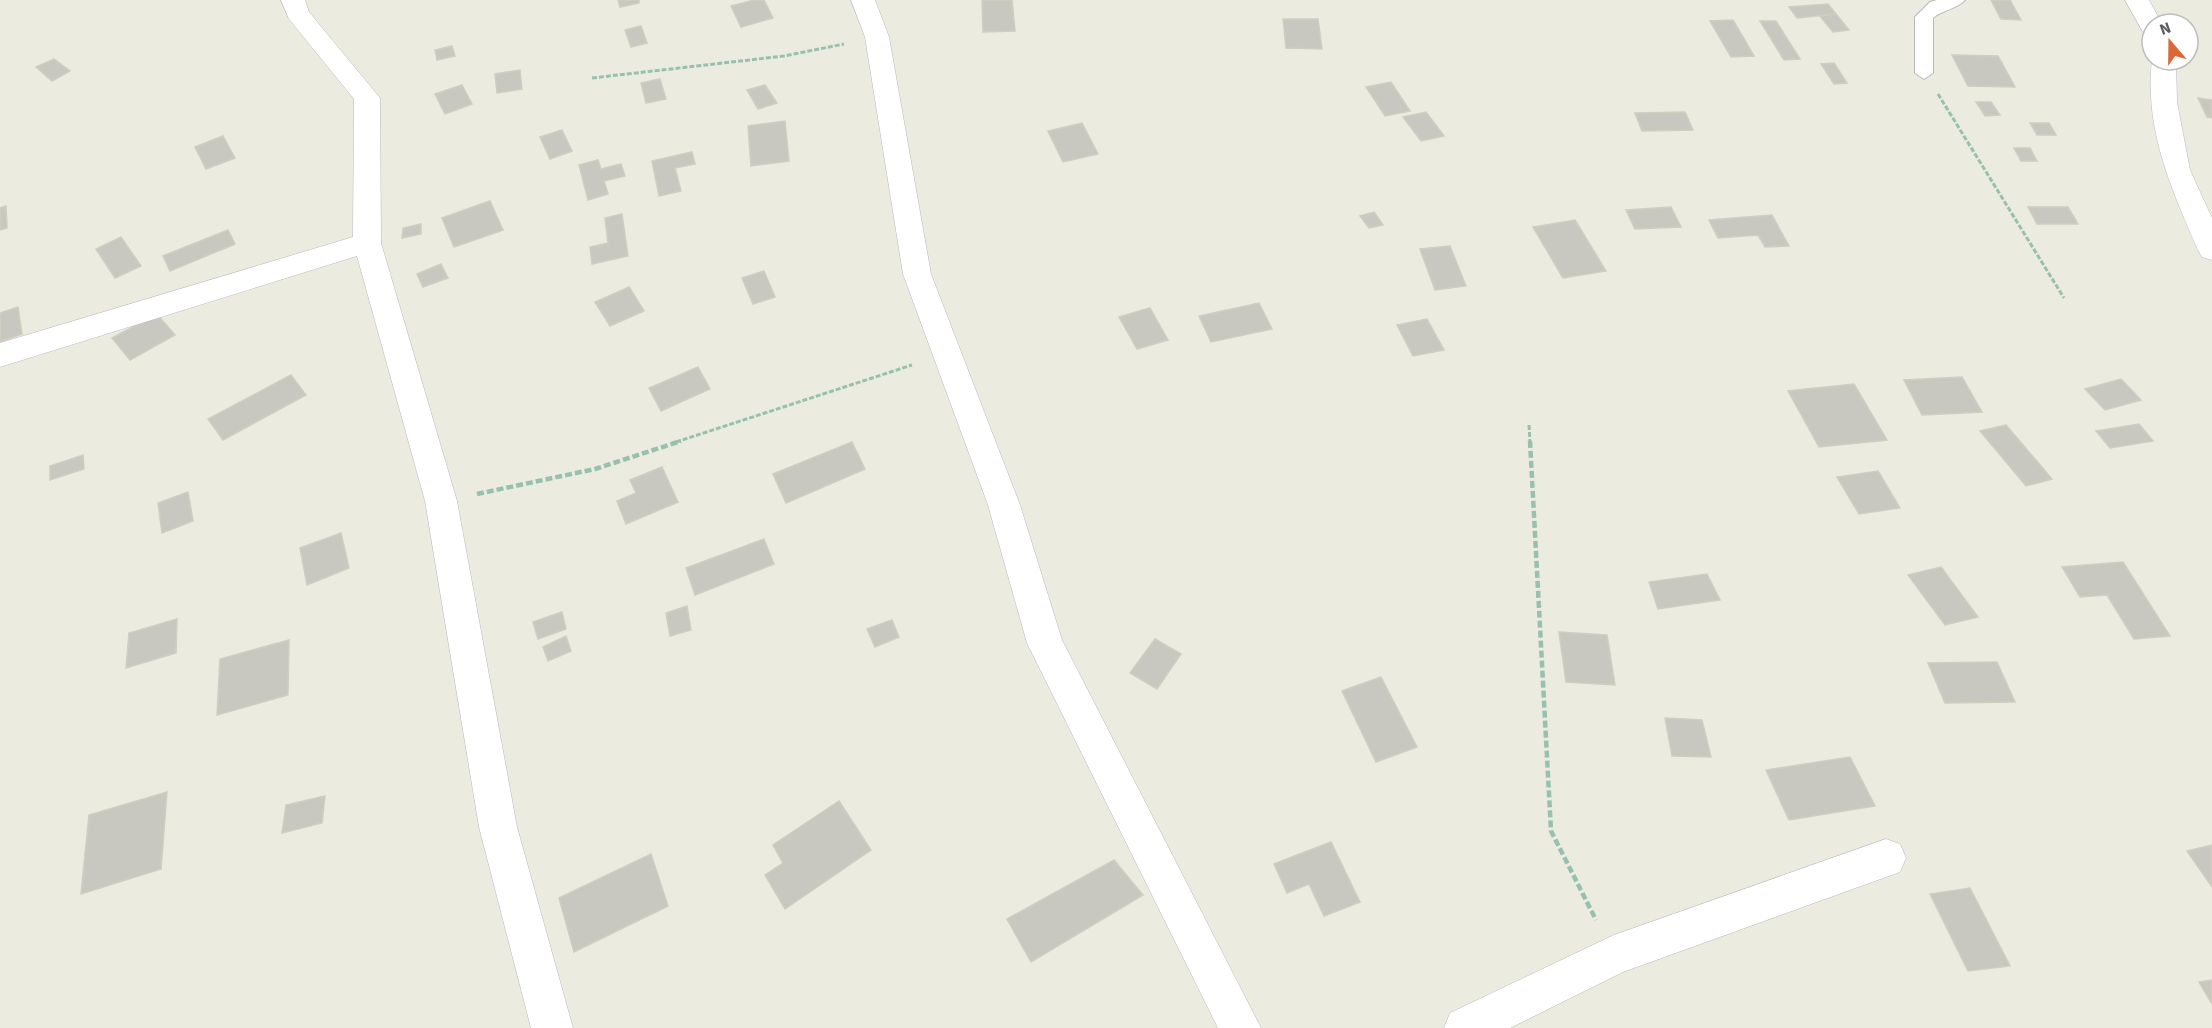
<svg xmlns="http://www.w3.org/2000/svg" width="2212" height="1028" viewBox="0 0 2212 1028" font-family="'Source Sans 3',sans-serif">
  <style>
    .building { fill: #c8c8c0; stroke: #cfcebf; stroke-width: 1.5 }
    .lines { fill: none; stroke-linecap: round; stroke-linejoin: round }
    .lane-casing { stroke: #b8b9be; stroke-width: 2 }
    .street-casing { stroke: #b8b9be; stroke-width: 1 }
    .path-far1 { stroke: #98c1ad; stroke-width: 3; stroke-dasharray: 5 2; stroke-linecap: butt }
    .path { stroke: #98c1ad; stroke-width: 4.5; stroke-dasharray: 7 3; stroke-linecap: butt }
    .lane { fill: #fff; fill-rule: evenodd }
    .street { fill: #fff; fill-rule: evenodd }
  </style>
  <rect width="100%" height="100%" fill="#ebebe0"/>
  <g class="building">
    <path d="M 618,0 L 639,0 L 639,3 L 620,7 Z"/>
    <path d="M 754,0 L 764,0 L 773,18 L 741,27 L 731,6 Z"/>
    <path d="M 982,0 L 1012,0 L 1015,31 L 983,32 Z"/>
    <path d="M 1991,0 L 2010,0 L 2021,20 L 2001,19 Z"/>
    <path d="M 1828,4 L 1836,14 L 1797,18 L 1789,7 Z"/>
    <path d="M 1836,14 L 1849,30 L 1833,32 L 1820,16 Z"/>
    <path d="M 1283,19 L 1318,19 L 1322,49 L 1286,48 Z"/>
    <path d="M 1733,20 L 1754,56 L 1731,57 L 1710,21 Z"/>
    <path d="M 1760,21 L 1776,21 L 1800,59 L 1784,60 Z"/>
    <path d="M 641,26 L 647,43 L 631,47 L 625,30 Z"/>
    <path d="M 452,46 L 455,56 L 437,60 L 435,50 Z"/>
    <path d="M 1952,55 L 1998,56 L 2015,87 L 1968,86 Z"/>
    <path d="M 54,59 L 70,71 L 52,81 L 36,67 Z"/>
    <path d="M 1834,63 L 1847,83 L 1834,84 L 1821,64 Z"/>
    <path d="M 520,70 L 522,89 L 497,93 L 495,74 Z"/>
    <path d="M 660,79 L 666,99 L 646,103 L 641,83 Z"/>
    <path d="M 1391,82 L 1410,111 L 1385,116 L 1366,87 Z"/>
    <path d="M 462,85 L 472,104 L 445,114 L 435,94 Z"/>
    <path d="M 765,85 L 777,103 L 758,109 L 747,90 Z"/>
    <path d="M 2198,98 L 2212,100 L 2212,118 L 2207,117 Z"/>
    <path d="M 1976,102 L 1991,102 L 2000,115 L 1985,116 Z"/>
    <path d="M 1426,112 L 1444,136 L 1421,141 L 1403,117 Z"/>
    <path d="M 1685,112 L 1693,130 L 1642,131 L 1635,113 Z"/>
    <path d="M 785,121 L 789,161 L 751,166 L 748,126 Z"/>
    <path d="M 1082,123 L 1098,154 L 1063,162 L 1048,131 Z"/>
    <path d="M 2030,123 L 2049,123 L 2056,135 L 2037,135 Z"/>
    <path d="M 562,130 L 572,151 L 550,159 L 540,137 Z"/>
    <path d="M 223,136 L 235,158 L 206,169 L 195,147 Z"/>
    <path d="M 2014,148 L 2030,148 L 2037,161 L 2021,161 Z"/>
    <path d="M 692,152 L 695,164 L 675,168 L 681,191 L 659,196 L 652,161 Z"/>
    <path d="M 598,160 L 601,169 L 621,164 L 625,176 L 604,181 L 608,194 L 588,200 L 579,165 Z"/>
    <path d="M 490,201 L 503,230 L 454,247 L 442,218 Z"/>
    <path d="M 6,206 L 7,228 L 0,230 L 0,208 Z"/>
    <path d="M 1671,207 L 1681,227 L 1635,229 L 1626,210 Z"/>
    <path d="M 2028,207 L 2068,207 L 2078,224 L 2037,224 Z"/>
    <path d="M 1374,212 L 1383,225 L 1369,228 L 1360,216 Z"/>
    <path d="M 622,214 L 628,256 L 592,264 L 590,247 L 608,243 L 605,218 Z"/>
    <path d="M 1772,215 L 1789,246 L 1765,247 L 1758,235 L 1718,238 L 1709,220 Z"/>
    <path d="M 1575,220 L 1606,271 L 1563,278 L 1533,227 Z"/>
    <path d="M 421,224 L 421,234 L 402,238 L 403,228 Z"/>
    <path d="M 228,230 L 235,244 L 170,271 L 163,256 Z"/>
    <path d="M 121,237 L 141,266 L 115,278 L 96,249 Z"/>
    <path d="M 1450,246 L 1466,286 L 1435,290 L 1420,249 Z"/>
    <path d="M 441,264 L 448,278 L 423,287 L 417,274 Z"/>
    <path d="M 764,271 L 775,297 L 753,304 L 742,278 Z"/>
    <path d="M 629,287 L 644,311 L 610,326 L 595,302 Z"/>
    <path d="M 1259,303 L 1272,329 L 1211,342 L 1199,316 Z"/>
    <path d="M 18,307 L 22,334 L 0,342 L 0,313 Z"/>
    <path d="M 1150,308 L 1168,340 L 1137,349 L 1119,317 Z"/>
    <path d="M 157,314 L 175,335 L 130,360 L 112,338 Z"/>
    <path d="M 1427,319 L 1444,350 L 1413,356 L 1397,325 Z"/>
    <path d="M 698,367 L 710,389 L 661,411 L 649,388 Z"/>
    <path d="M 291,375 L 306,395 L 223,440 L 208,419 Z"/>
    <path d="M 1962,377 L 1982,412 L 1922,415 L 1904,380 Z"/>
    <path d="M 2121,379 L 2141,400 L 2105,410 L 2085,389 Z"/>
    <path d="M 1854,384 L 1887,440 L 1819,447 L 1788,391 Z"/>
    <path d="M 2139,424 L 2153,441 L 2110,448 L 2096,431 Z"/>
    <path d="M 2006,425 L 2052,479 L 2026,486 L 1980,431 Z"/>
    <path d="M 852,442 L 865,469 L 786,503 L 773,474 Z"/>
    <path d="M 83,455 L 84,469 L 50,480 L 50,466 Z"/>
    <path d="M 662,467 L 678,502 L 626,524 L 617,501 L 636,493 L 630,480 Z"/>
    <path d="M 1878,471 L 1900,508 L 1859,514 L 1837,477 Z"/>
    <path d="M 188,492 L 193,521 L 162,533 L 158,503 Z"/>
    <path d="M 341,533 L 349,568 L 307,585 L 300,548 Z"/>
    <path d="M 764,539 L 774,564 L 695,595 L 686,568 Z"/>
    <path d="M 2123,562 L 2170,636 L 2134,639 L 2107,595 L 2080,597 L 2062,567 Z"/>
    <path d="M 1941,567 L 1978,617 L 1945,625 L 1908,575 Z"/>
    <path d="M 1707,574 L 1720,600 L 1658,609 L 1649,582 Z"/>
    <path d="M 687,606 L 691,630 L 670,636 L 666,613 Z"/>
    <path d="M 562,612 L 566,629 L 538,639 L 533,622 Z"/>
    <path d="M 177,619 L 176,653 L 126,668 L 129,633 Z"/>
    <path d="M 892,620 L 899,637 L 875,647 L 867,629 Z"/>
    <path d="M 1559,632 L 1607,635 L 1615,685 L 1566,682 Z"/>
    <path d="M 566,636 L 571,651 L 548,661 L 543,647 Z"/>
    <path d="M 1155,639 L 1181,654 L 1157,689 L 1130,673 Z"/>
    <path d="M 289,640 L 288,695 L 217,715 L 220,659 Z"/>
    <path d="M 1997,662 L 2015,702 L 1945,703 L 1928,663 Z"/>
    <path d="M 1381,677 L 1417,747 L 1376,762 L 1342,691 Z"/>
    <path d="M 1665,718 L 1702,720 L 1711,757 L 1672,756 Z"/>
    <path d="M 1850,757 L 1875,806 L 1789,820 L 1766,770 Z"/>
    <path d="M 167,792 L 161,869 L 81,894 L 89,815 Z"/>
    <path d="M 325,796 L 322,823 L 282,833 L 286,805 Z"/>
    <path d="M 839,801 L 871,850 L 785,909 L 765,875 L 783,863 L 773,845 Z"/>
    <path d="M 1331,842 L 1360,902 L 1324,916 L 1309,884 L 1287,893 L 1274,864 Z"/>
    <path d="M 2212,845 L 2212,887 L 2187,851 Z"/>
    <path d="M 651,854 L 668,906 L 574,952 L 559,898 Z"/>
    <path d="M 1114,860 L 1143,895 L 1031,962 L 1007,919 Z"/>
    <path d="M 1970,888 L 2010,966 L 1968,971 L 1930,894 Z"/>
    <path d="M 2212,980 L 2212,1004 L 2199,982 Z"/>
  </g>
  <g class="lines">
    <g class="lane-casing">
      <path id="lane" d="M 1937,0 L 1965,0 C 1957,9 1942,10 1933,18 L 1933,73 L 1924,79 L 1915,73 L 1915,17 L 1930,2 Z"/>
    </g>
    <g class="street-casing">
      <g id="street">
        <path d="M 281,0 L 305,0 L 309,12 L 380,98 L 381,243 L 457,501 L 517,827 L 573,1028 L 531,1028 L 479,827 L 425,501 L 357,256 L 0,367 L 0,343 L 353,237 L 354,99 L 289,19 Z"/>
        <path d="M 851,0 L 875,0 L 889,37 L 931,274 L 1020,505 L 1062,640 L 1261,1028 L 1218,1028 L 1027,643 L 988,505 L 903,274 L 865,37 Z"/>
        <path d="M 2125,0 L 2149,0 L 2162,24 L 2152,24 L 2152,35 L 2143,32 Z"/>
        <path d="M 2152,59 L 2176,60 L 2177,102 L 2190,170 L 2212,218 L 2212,260 L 2202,257 L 2198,250 C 2171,188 2144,129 2152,59 Z"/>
        <path d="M 1886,839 L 1900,844 L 1906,858 L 1900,872 L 1623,972 L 1510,1028 L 1444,1028 L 1450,1013 L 1614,935 Z"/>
      </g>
    </g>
    <g class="path-far1">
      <path d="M 592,78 L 784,56 L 844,44"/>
      <path d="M 1938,94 L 2064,298"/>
      <path d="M 1529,425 L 1530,442"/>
      <path d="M 676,442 L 912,365"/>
    </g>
    <g class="path">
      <path d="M 1530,441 L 1551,831 L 1596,920"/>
      <path d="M 477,494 L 595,469 L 681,441"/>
    </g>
    <use href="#lane" class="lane"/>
    <use href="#street" class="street"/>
  </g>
  <g transform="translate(2170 42) rotate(340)"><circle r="28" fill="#ffffff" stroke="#bdbdbf" stroke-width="1.5"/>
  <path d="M0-4.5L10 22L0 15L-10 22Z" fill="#dc6835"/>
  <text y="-9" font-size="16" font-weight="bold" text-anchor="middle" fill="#595b60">N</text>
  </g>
</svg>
